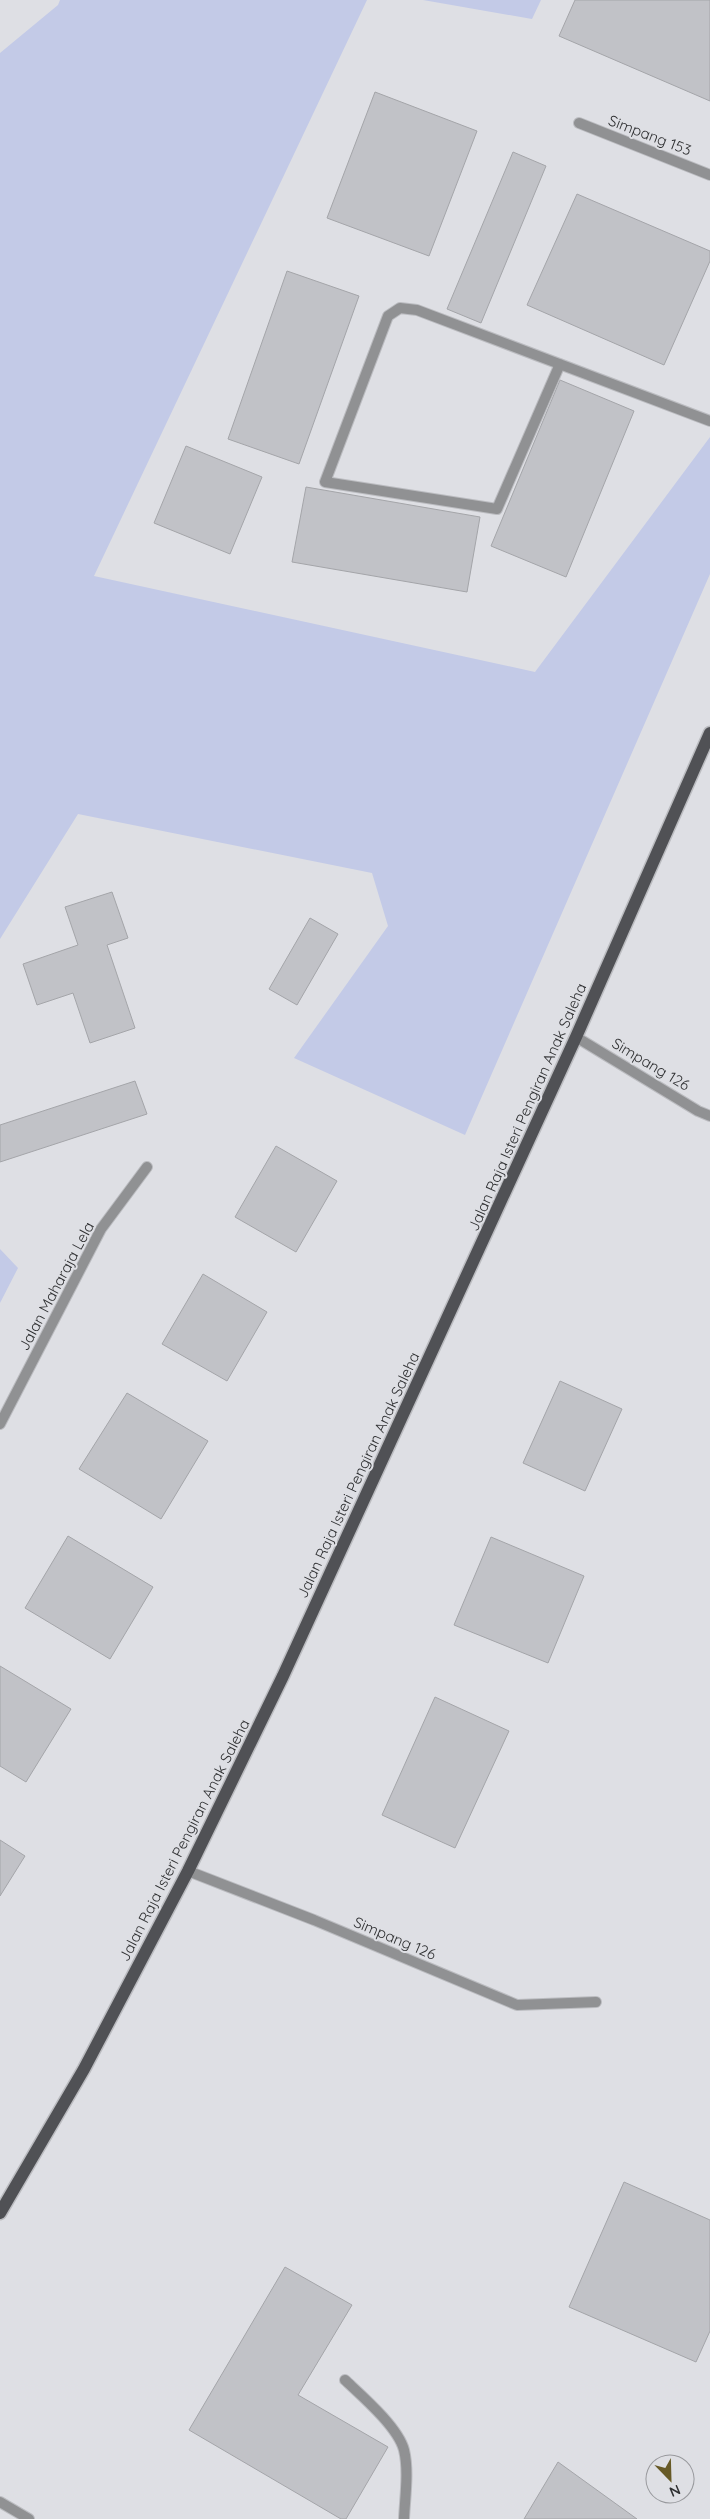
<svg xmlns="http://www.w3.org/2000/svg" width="710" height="2519" viewBox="0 0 710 2519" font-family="Quicksand,sans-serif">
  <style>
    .green { fill: #c3cae7 }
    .building { fill: #c1c2c7; stroke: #a4a5a9 }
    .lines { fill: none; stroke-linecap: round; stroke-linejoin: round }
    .service-casing { stroke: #bbbcc0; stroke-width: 12 }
    .minor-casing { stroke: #bbbcc0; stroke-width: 12 }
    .primary-casing { stroke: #bbbcc0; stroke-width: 15 }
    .service { stroke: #909193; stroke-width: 10 }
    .minor { stroke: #909193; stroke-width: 10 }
    .primary { stroke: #505155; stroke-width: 12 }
    .labels { text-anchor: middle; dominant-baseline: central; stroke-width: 4; stroke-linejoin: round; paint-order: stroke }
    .street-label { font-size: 15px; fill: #2f3032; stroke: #dedfe4 }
  </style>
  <rect width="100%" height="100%" fill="#dedfe4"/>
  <g class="green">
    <path d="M 60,0 L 367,0 L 94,576 L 535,672 L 710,437 L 710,574 L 465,1135 L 294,1058 L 388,926 L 372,873 L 78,814 L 0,939 L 0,53 L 58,5 Z"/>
    <path d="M 423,0 L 541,0 L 532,19 Z"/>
    <path d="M 0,1249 L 18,1268 L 0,1303 Z"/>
  </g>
  <g class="building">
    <path d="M 575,0 L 710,0 L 710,101 L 559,36 Z"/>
    <path d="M 375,92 L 477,131 L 429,256 L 327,218 Z"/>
    <path d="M 513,152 L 546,166 L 481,323 L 447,309 Z"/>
    <path d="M 577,194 L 710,251 L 710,261 L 664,365 L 527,305 Z"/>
    <path d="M 287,271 L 359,296 L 299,464 L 228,439 Z"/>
    <path d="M 560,380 L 634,411 L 566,577 L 491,546 Z"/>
    <path d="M 186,446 L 262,477 L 230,554 L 154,523 Z"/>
    <path d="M 306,487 L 480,517 L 467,592 L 292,562 Z"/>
    <path d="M 112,892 L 128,938 L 107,945 L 135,1028 L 90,1043 L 73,993 L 37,1005 L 23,964 L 78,945 L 65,907 Z"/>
    <path d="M 310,918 L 338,934 L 297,1005 L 269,989 Z"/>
    <path d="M 135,1081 L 147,1114 L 0,1162 L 0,1125 Z"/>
    <path d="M 276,1146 L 337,1181 L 296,1252 L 235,1217 Z"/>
    <path d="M 203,1274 L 267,1312 L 227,1381 L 162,1344 Z"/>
    <path d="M 560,1381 L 622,1409 L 585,1491 L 523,1463 Z"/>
    <path d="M 127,1393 L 208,1441 L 161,1519 L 79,1469 Z"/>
    <path d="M 68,1536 L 153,1587 L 110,1659 L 25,1608 Z"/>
    <path d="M 491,1537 L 584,1576 L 548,1663 L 454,1625 Z"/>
    <path d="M 0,1666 L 71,1709 L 26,1782 L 0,1766 Z"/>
    <path d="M 435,1697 L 509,1731 L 455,1848 L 382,1815 Z"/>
    <path d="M 0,1840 L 25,1856 L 0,1896 Z"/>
    <path d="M 624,2182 L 710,2220 L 710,2331 L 696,2362 L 569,2307 Z"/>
    <path d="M 285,2267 L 352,2305 L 298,2395 L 388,2447 L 346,2519 L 341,2519 L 189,2430 Z"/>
    <path d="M 558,2462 L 637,2519 L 524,2519 Z"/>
  </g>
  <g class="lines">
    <g class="service-casing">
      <g id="service">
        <path d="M 560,364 L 497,509 L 325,482 L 388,316 L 400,308 L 417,310 L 710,421"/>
        <path d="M 188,1871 L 314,1920 L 517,2005 L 596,2002"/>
        <path d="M 345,2380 C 362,2396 398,2427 404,2450 C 409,2471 405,2497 404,2519"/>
        <path d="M 0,2502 L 29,2519"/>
      </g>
    </g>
    <g class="minor-casing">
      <g id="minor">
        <path d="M 579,123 L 710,175"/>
        <path d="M 576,1037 L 698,1111 L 710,1116"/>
        <path d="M 0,1424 L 101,1229 L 147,1167"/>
      </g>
    </g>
    <g class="primary-casing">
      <path id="primary" d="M 0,2213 L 84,2069 L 188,1871 L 283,1676 L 576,1037 L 710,733"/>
    </g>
    <use href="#service" class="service"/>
    <use href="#minor" class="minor"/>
    <use href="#primary" class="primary"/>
  </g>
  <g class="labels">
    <g class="street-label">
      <text transform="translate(650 135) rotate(21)">Simpang 153</text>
      <text transform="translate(651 1064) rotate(31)">Simpang 126</text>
      <text transform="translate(527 1107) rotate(-66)">Jalan Raja Isteri Pengiran Anak Saleha</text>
      <text transform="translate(56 1286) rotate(-62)">Jalan Maharaja Lela</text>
      <text transform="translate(358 1475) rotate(-65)">Jalan Raja Isteri Pengiran Anak Saleha</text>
      <text transform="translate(184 1840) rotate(-63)">Jalan Raja Isteri Pengiran Anak Saleha</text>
      <text transform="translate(395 1938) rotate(23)">Simpang 126</text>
    </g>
  </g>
  <g transform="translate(670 2479) rotate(157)"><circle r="24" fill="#dedfe4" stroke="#98999d"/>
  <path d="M0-4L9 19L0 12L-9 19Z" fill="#675a27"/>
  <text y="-8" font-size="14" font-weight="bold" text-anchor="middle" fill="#2f3032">N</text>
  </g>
</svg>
